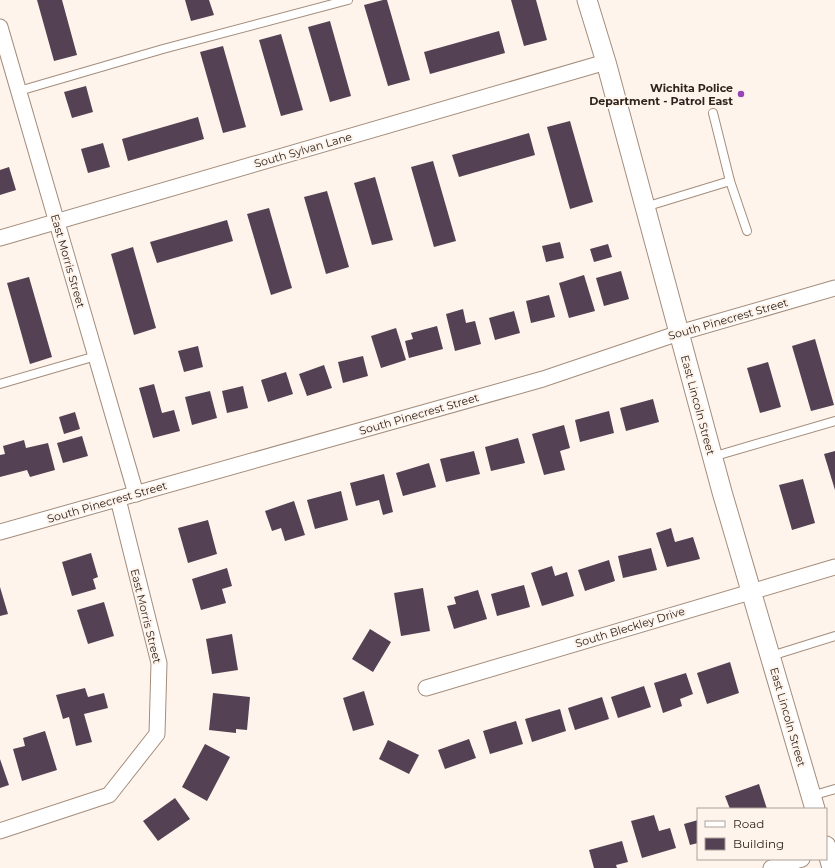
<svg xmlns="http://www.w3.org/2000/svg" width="835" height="868" viewBox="0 0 835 868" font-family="Montserrat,sans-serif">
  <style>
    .building { fill: #544153 }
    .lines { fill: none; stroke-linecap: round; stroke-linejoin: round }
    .service-casing { stroke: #a48d7b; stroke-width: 10 }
    .minor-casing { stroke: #a48d7b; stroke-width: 17 }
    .tertiary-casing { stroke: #a48d7b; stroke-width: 21 }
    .service { stroke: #fff; stroke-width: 8 }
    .minor { stroke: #fff; stroke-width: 15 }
    .tertiary { stroke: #fff; stroke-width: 19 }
    .poi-dot { fill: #9745b4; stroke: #fff4ec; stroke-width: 1.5 }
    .labels { text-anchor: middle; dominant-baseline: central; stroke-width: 4; stroke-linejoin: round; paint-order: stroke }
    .poi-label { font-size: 11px; font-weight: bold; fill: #2d241d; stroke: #fff4ec; text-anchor: end }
    .street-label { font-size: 11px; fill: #2d241d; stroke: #fff4ec }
  </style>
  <rect width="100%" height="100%" fill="#fff4ec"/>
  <g class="building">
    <path d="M 37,0 L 62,0 L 77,55 L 54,61 Z"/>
    <path d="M 185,0 L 209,0 L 214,15 L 191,21 Z"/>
    <path d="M 383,0 L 387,0 L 410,80 L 388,86 L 364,5 Z"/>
    <path d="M 511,0 L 536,0 L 547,40 L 524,46 Z"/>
    <path d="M 330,21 L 351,96 L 330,102 L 308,27 Z"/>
    <path d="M 499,31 L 505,53 L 430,74 L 424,52 Z"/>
    <path d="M 281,34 L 303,110 L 281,116 L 259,40 Z"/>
    <path d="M 223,46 L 246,127 L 223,133 L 200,52 Z"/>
    <path d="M 86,86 L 93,112 L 72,118 L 64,92 Z"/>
    <path d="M 198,117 L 204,139 L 128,161 L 122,139 Z"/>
    <path d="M 570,121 L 593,202 L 570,209 L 547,127 Z"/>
    <path d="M 529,133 L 535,155 L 459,177 L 452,155 Z"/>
    <path d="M 103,143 L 110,167 L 88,173 L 81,149 Z"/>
    <path d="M 433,161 L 456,241 L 434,247 L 411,167 Z"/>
    <path d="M 9,167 L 16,190 L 0,195 L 0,170 Z"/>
    <path d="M 375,177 L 393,240 L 372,245 L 354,183 Z"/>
    <path d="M 327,191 L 349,267 L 326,274 L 304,197 Z"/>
    <path d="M 269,208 L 292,288 L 271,295 L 247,214 Z"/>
    <path d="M 227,220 L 233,241 L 157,263 L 150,242 Z"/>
    <path d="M 560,242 L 564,258 L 546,262 L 542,246 Z"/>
    <path d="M 608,244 L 612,257 L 594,262 L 590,249 Z"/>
    <path d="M 133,247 L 156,328 L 134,335 L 111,254 Z"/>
    <path d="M 621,271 L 629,299 L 604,306 L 596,278 Z"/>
    <path d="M 584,275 L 595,311 L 569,318 L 559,283 Z"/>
    <path d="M 29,277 L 52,357 L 30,364 L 7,283 Z"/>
    <path d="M 549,295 L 555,317 L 531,323 L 526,301 Z"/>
    <path d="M 463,309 L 466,323 L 475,321 L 481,344 L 455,351 L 446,314 Z"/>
    <path d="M 514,311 L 520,333 L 495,340 L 489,318 Z"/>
    <path d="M 437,326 L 443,349 L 409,358 L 405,341 L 413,339 L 411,333 Z"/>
    <path d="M 396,328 L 406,360 L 381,368 L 371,336 Z"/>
    <path d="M 815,339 L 834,405 L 811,411 L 792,346 Z"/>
    <path d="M 198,346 L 203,367 L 184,372 L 178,351 Z"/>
    <path d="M 363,356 L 368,376 L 343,383 L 338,362 Z"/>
    <path d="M 768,362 L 781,407 L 760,413 L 747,368 Z"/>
    <path d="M 324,365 L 332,388 L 307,396 L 299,374 Z"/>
    <path d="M 286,372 L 293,394 L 268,402 L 261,380 Z"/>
    <path d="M 154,384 L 162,413 L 174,410 L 180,431 L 153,438 L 139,388 Z"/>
    <path d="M 243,386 L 248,408 L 227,413 L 222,391 Z"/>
    <path d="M 210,391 L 217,418 L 192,425 L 185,397 Z"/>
    <path d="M 653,399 L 659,422 L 626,431 L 620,408 Z"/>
    <path d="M 609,411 L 614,433 L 580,442 L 575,420 Z"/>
    <path d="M 75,412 L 80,429 L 64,434 L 59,417 Z"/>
    <path d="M 564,425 L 570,448 L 560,451 L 565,470 L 544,475 L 532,434 Z"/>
    <path d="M 82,436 L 88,456 L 63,463 L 57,443 Z"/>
    <path d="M 518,438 L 525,463 L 491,471 L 485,447 Z"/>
    <path d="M 24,440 L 26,448 L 48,443 L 55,470 L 30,477 L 27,470 L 0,477 L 0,455 L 5,454 L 3,446 Z"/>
    <path d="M 474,451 L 480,474 L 446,482 L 440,459 Z"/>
    <path d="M 835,451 L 835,490 L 824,454 Z"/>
    <path d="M 429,463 L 436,487 L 403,496 L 396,473 Z"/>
    <path d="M 384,474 L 393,512 L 383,515 L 379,500 L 356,506 L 350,483 Z"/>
    <path d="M 803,479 L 815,523 L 792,530 L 779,485 Z"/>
    <path d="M 341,491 L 348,520 L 315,529 L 307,500 Z"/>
    <path d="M 294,501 L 305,535 L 285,541 L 281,528 L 272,531 L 265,511 Z"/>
    <path d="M 208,520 L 217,554 L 188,563 L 178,528 Z"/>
    <path d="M 671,528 L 675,542 L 693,537 L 700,559 L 667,567 L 656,533 Z"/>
    <path d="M 651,548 L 657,570 L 623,578 L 618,556 Z"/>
    <path d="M 91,553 L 98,577 L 93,579 L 96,589 L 72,596 L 62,562 Z"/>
    <path d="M 609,560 L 615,581 L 585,591 L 578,570 Z"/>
    <path d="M 552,566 L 555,576 L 567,572 L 574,596 L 542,606 L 531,573 Z"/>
    <path d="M 227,568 L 232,586 L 222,589 L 226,603 L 201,610 L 192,579 Z"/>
    <path d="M 524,585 L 530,607 L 497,616 L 491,594 Z"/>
    <path d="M 0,587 L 8,614 L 0,616 Z"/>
    <path d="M 423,588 L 430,631 L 401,636 L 394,593 Z"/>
    <path d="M 478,590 L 487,619 L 454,629 L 447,606 L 456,604 L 454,597 Z"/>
    <path d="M 104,602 L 114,636 L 88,644 L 77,610 Z"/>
    <path d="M 370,629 L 391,642 L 373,672 L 352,659 Z"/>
    <path d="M 232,634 L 238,670 L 212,674 L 206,639 Z"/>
    <path d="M 730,662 L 739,693 L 707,704 L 697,673 Z"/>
    <path d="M 686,673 L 693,694 L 680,699 L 682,706 L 663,713 L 654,683 Z"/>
    <path d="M 644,686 L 651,707 L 618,718 L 611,697 Z"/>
    <path d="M 85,688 L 88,697 L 104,693 L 108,708 L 84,714 L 92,742 L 76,746 L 69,717 L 63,719 L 56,695 Z"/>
    <path d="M 364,691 L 374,725 L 353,731 L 343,698 Z"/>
    <path d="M 213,693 L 250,697 L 247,730 L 236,729 L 236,733 L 209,730 Z"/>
    <path d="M 602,697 L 609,719 L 575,730 L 568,708 Z"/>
    <path d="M 560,709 L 566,731 L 532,742 L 525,719 Z"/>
    <path d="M 516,721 L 523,744 L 490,754 L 483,731 Z"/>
    <path d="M 45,731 L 57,770 L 22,781 L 13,749 L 25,746 L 23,738 Z"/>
    <path d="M 469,739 L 476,758 L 445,769 L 438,750 Z"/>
    <path d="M 388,740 L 419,755 L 409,774 L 379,759 Z"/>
    <path d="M 205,744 L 230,757 L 207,801 L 182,787 Z"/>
    <path d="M 0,759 L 9,785 L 0,788 Z"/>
    <path d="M 759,784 L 767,809 L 730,809 L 725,796 Z"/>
    <path d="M 175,798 L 190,819 L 158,841 L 143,821 Z"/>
    <path d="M 654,815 L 659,831 L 670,828 L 676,848 L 642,858 L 631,821 Z"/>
    <path d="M 698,820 L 698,843 L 690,845 L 684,824 Z"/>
    <path d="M 622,841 L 628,862 L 616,865 L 617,868 L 594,868 L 589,850 Z"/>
  </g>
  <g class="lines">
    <g class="service-casing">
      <g id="service">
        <path d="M 19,91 L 163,49 L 348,0"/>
        <path d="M 713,113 L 730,181"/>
        <path d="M 645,207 L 730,181 L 747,231"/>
        <path d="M 0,384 L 96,356"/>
        <path d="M 712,457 L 835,421"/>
        <path d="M 771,656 L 835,636"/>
        <path d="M 811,796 L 835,789"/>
      </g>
    </g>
    <g class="minor-casing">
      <g id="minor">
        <path d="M 0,27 L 136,494"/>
        <path d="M 0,238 L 606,62"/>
        <path d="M 0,532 L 543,379 L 679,333 L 835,288"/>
        <path d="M 426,688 L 835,567"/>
        <path d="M 0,831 L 109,795 L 157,734 L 159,663 L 118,499"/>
        <path d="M 771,868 L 802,859"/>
      </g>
    </g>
    <g class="tertiary-casing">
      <g id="tertiary">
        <path d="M 587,0 L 606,62 L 722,492 L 815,809"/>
        <path d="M 826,846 L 832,868"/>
      </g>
    </g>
    <use href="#service" class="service"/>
    <use href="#minor" class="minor"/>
    <use href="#tertiary" class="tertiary"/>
  </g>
  <circle class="poi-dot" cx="741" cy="94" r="4"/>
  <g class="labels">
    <g class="poi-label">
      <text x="733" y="88">Wichita Police<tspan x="733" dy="13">Department - Patrol East</tspan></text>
    </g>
    <g class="street-label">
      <text transform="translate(303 150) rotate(-16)">South Sylvan Lane</text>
      <text transform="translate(68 261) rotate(74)">East Morris Street</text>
      <text transform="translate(728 319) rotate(-16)">South Pinecrest Street</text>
      <text transform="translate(698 405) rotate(75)">East Lincoln Street</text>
      <text transform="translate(419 414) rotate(-16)">South Pinecrest Street</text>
      <text transform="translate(107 502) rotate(-16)">South Pinecrest Street</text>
      <text transform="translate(146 616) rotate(76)">East Morris Street</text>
      <text transform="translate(630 627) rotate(-17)">South Bleckley Drive</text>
      <text transform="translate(788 717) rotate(74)">East Lincoln Street</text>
    </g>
  </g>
  <rect x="697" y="808" width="130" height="52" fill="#fff4ec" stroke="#aba199"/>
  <rect x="705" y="821" width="20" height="6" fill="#ffffff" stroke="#aba199"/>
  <text x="733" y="828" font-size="12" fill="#2d241d">Road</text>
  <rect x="705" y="838" width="20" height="12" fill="#544153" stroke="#aba199"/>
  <text x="733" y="848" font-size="12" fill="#2d241d">Building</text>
</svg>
